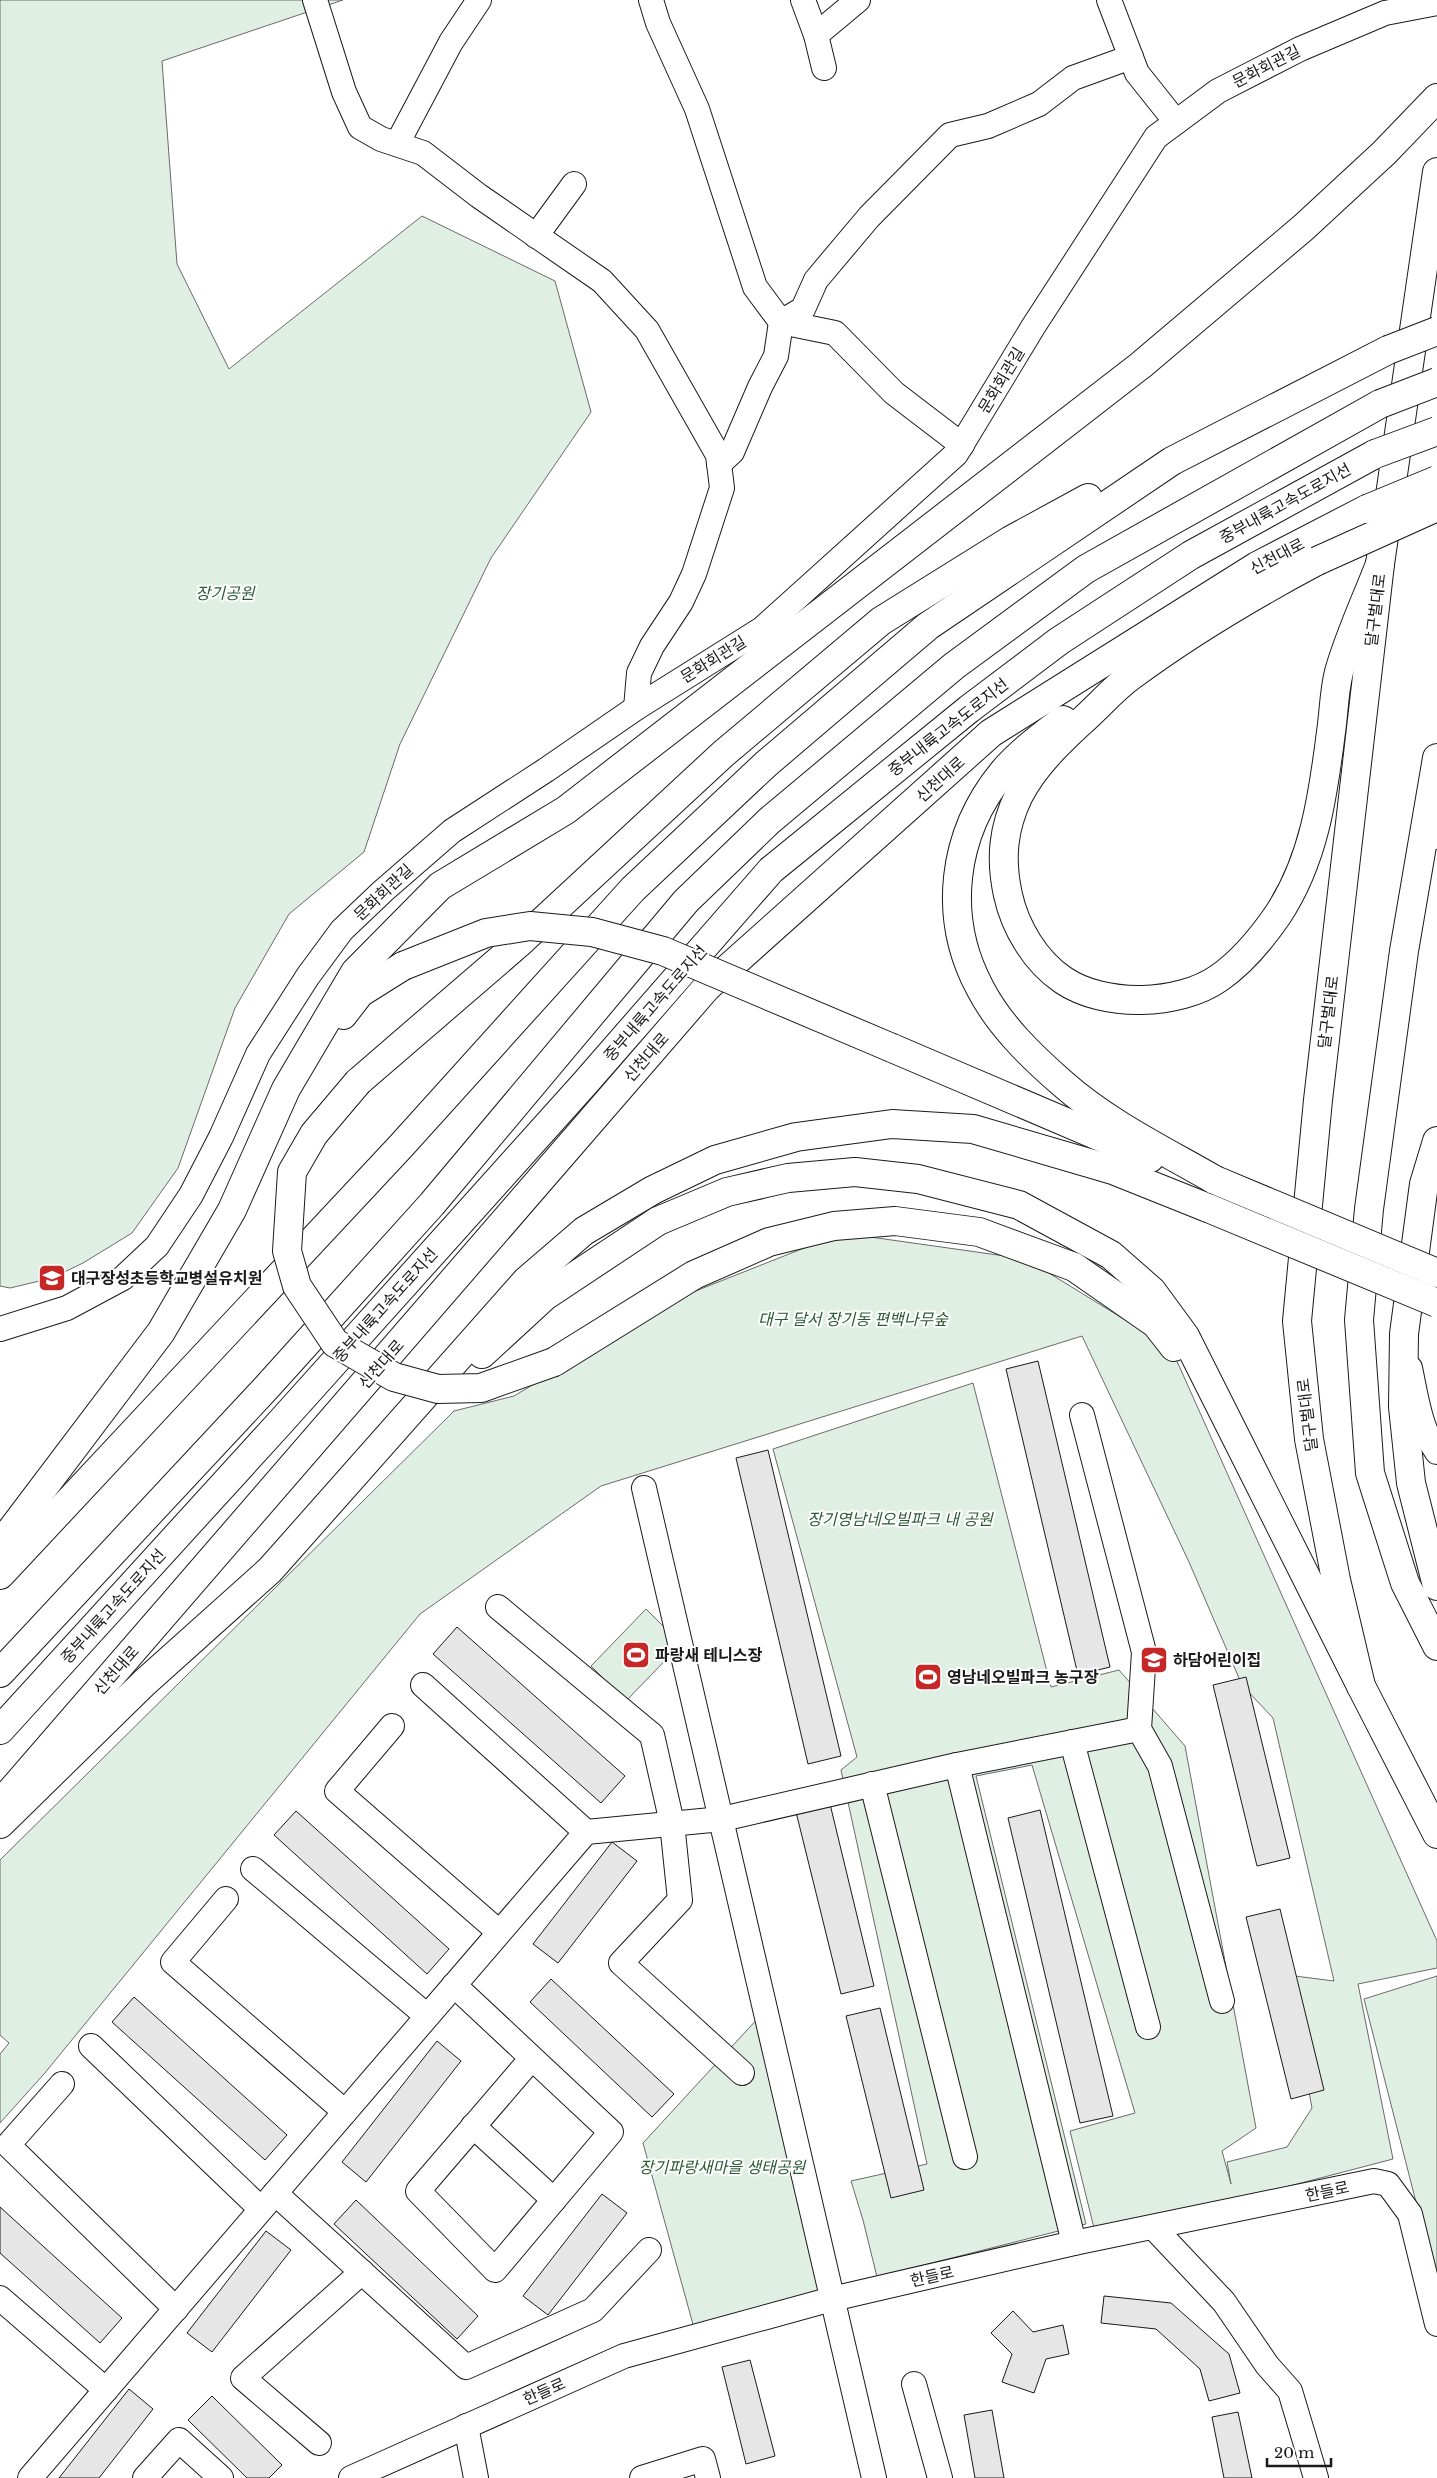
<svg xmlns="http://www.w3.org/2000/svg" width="1437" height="2478" viewBox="0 0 1437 2478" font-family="'Libre Baskerville','Noto Sans KR',serif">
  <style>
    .green { fill: #e0efe3; stroke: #6a6a6a }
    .building { fill: #e6e6e6; stroke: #1a1a1a }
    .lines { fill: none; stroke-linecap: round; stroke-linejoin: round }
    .minor-casing { stroke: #1a1a1a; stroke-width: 26 }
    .major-casing { stroke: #1a1a1a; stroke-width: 30 }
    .highway-casing { stroke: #1a1a1a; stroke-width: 30 }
    .minor { stroke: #fff; stroke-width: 24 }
    .major { stroke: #fff; stroke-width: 28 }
    .highway { stroke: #fff; stroke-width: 28 }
    .highway-bridge-casing { stroke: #1a1a1a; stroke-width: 30; stroke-linecap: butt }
    .highway-bridge { stroke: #fff; stroke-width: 28 }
    .labels { text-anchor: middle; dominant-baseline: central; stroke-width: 4; stroke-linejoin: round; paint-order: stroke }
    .street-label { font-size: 16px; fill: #1a1a1a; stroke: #fff }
    .park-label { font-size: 16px; font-style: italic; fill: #2b5a34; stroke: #fff }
    .poi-label { font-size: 16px; font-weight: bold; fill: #1a1a1a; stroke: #fff; text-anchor: start }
  </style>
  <rect width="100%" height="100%" fill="#fff"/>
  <g class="green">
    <path d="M 0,0 L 343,0 L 162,61 L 177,264 L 229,369 L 422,216 L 555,281 L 591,412 L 491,558 L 400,744 L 364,852 L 289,914 L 235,1008 L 178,1168 L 132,1233 L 83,1263 L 52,1278 L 10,1288 L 0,1286 Z"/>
    <path d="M 842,1233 L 1026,1259 L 1171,1348 L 1437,1941 L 1437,1968 L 1358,1984 L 1393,2159 L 1236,2200 L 1095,2232 L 1070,2131 L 1135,2113 L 1032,1765 L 976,1776 L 1086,2224 L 877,2277 L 863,2220 L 851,2181 L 927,2164 L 841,1770 L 857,1757 L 773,1449 L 973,1383 L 1051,1687 L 1119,1670 L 1185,1746 L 1256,2128 L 1222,2151 L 1231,2184 L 1227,2162 L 1287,2147 L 1312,2108 L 1287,1975 L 1334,1981 L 1273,1718 L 1242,1685 L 1189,1562 L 1082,1336 L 601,1486 L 420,1614 L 44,2074 L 0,2123 L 0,2054 L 9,2043 L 0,2035 L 0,1860 L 454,1411 L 514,1396 L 678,1298 Z"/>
    <path d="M 646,1609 L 681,1644 L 626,1701 L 591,1666 Z"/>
    <path d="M 1437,1976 L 1437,2284 L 1364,1999 Z"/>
    <path d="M 760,2016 L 822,2289 L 694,2328 L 643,2143 Z"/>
  </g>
  <g class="building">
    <path d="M 1038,1361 L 1110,1667 L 1078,1675 L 1006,1369 Z"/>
    <path d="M 768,1450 L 841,1756 L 808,1764 L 736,1458 Z"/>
    <path d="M 457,1627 L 625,1776 L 601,1803 L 433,1654 Z"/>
    <path d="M 1246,1677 L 1290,1858 L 1257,1866 L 1213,1685 Z"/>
    <path d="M 830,1804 L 874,1986 L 841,1994 L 796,1812 Z"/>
    <path d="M 1040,1810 L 1113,2116 L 1080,2123 L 1008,1818 Z"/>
    <path d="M 296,1811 L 449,1949 L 427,1974 L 274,1835 Z"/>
    <path d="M 612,1842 L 637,1861 L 558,1963 L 533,1944 Z"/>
    <path d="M 1280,1909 L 1324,2090 L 1291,2099 L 1246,1917 Z"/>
    <path d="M 551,1979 L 674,2094 L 652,2117 L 530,2002 Z"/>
    <path d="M 134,1997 L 287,2135 L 265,2160 L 112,2022 Z"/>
    <path d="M 880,2008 L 924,2190 L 891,2198 L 846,2016 Z"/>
    <path d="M 437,2041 L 461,2061 L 366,2182 L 342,2162 Z"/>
    <path d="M 602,2194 L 627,2213 L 548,2315 L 523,2296 Z"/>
    <path d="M 356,2200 L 478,2316 L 457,2339 L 334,2224 Z"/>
    <path d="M 0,2207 L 122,2318 L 100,2343 L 0,2253 Z"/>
    <path d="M 266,2231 L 291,2250 L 212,2352 L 187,2333 Z"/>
    <path d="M 1104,2296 L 1171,2303 L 1229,2354 L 1240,2393 L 1209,2401 L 1200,2369 L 1156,2329 L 1101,2323 Z"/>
    <path d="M 1013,2311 L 1033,2332 L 1063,2325 L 1069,2354 L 1046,2359 L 1034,2393 L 1002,2382 L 1012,2354 L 991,2333 Z"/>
    <path d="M 750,2360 L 775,2456 L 746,2464 L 722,2367 Z"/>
    <path d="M 129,2389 L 153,2409 L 99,2478 L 59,2478 Z"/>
    <path d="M 212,2396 L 282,2465 L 269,2478 L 247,2478 L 188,2420 Z"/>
    <path d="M 992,2410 L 1004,2478 L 975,2478 L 964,2415 Z"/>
    <path d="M 1238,2412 L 1252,2478 L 1224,2478 L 1212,2417 Z"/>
  </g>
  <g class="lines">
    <g class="minor-casing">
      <g id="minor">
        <path d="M 315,0 L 344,92 L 360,127 L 381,139 L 423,153 L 479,196 L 602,281 L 647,330 L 718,455 L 722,488 L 694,574 L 681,602 L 652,646 L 639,673 L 636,708"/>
        <path d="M 651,0 L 658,23 L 697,109 L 755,287 L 781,322 L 835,333 L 894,393 L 962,445"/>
        <path d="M 803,0 L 816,35 L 824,68"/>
        <path d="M 1109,0 L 1137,73 L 1176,122"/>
        <path d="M 816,35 L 858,0"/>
        <path d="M 397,144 L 451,42 L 479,0"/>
        <path d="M 536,236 L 574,184"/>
        <path d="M 719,464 L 732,452 L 760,387 L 776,356 L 781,322 L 803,309 L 816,280 L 869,217 L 950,135 L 988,126 L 1039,104 L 1073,78 L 1131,57"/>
        <path d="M 0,1329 L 67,1308 L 123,1278 L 157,1246 L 191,1195 L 221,1137 L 258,1054 L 308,976 L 342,930 L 383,891 L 452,831 L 546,770 L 636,708 L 762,629 L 956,454 L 1033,327 L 1156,137 L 1218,91 L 1300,49 L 1385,13 L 1437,3"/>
        <path d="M 1410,1368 C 1416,1396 1420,1429 1437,1452"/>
        <path d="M 1082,1415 L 1144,1652 L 1139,1729 L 1160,1766 L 1222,2001"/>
        <path d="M 644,1488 L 874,2478"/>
        <path d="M 498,1607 L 652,1735 L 672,1823 L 680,1900 L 621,1963 L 742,2073"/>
        <path d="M 423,1685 L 586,1832"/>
        <path d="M 392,1726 L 337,1791 L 499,1932"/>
        <path d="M 1072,1742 L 1148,2027"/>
        <path d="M 957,1765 L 1139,1729"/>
        <path d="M 872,1784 L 965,2157"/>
        <path d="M 253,1869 L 427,2016"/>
        <path d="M 226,1899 L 173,1962 L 345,2112"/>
        <path d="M 454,1985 L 611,2132 L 495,2270 L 418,2191 L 532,2058"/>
        <path d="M 91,2046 L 261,2209"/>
        <path d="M 62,2084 L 8,2145 L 176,2309"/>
        <path d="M 473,2126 L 554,2200"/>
        <path d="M 275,2193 L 466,2367 L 593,2310 L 649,2250"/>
        <path d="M 1154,2228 L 1224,2302 L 1267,2365 L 1290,2391 L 1316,2478"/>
        <path d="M 0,2298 L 106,2390"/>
        <path d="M 914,2384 L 940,2478"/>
        <path d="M 466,2426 L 476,2478"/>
        <path d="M 319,2443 L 243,2378 L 362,2272"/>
        <path d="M 30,2478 L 586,1832 L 722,1819 L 957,1765 L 1074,2243"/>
        <path d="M 145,2478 L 179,2440 L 221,2478"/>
        <path d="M 351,2478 L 624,2356 L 832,2299 L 1074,2243 L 1374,2181 L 1388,2184 L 1410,2214 L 1437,2324"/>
        <path d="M 642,2478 L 703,2459 L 708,2478"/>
      </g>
    </g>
    <g class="major-casing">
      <g id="major">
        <path d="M 1437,172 L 1380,564 L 1318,1100 L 1297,1321 L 1309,1439 L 1336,1580 L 1361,1686 L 1437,1834"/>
        <path d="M 1437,758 L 1404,951 L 1369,1209 L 1359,1320 L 1370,1473 L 1405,1583 L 1437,1646"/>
      </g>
    </g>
    <g class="highway-casing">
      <g id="highway">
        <path d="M 1317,561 C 1253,595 1189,633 1131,676 C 1113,689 1098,707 1082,721 C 1058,743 1034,766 1019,795 C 1003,828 1000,859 1008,895 C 1015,927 1035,961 1063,980 C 1104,1008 1179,1006 1219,978 C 1242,962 1261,939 1277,916 C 1314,861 1323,796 1331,732 C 1334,712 1334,691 1339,672 C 1349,636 1367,598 1380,564"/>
        <path d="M 1063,720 C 1042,736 1020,752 1003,772 C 952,834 942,917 980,988 C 999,1025 1031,1056 1062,1083 C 1107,1123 1163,1150 1215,1180"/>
        <path d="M 1427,820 L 1437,835"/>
        <path d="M 343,1015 L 360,993 L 403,966"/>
        <path d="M 892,1048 L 1150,1158"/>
        <path d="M 358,1082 L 518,944 L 723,754 L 881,621 L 1011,540 L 1088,498"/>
        <path d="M 1437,1141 L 1424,1184 L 1404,1334 L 1403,1407 L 1411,1483 L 1437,1586"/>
        <path d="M 482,1354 L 545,1296 L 658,1221 L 727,1192 L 788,1178 L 855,1172 L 918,1179 L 1019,1205 L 1111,1255 L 1152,1291 L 1185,1336 L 1361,1686"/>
        <path d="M 554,1362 L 694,1275 L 769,1242 L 834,1226 L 895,1221 L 979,1232 L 1074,1267 L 1156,1324 L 1174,1347"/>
        <path d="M 0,1545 L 161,1332 L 232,1210 L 286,1089 L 355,972 L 440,886 L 566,810 L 1141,365 L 1304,227 L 1384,153 L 1437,98"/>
        <path d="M 0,1575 L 401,1146 L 633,889 L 766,764 L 928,626 L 1172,461 L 1388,350"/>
        <path d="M 0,1673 L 266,1388 L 432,1204 L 686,901 L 769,821 L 954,666 L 1086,569 L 1380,404"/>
        <path d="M 0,1730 L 278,1425 L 586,1082 L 771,870 L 969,709 L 1059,641 L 1191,555 L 1375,454"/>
        <path d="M 0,1804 L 707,987 L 991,733 L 1257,566 L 1367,509"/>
        <path d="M 0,1824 L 144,1683 L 270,1570 L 527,1280 L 584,1231 L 653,1190 L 715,1160 L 796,1137 L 892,1124 L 973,1129 L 1113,1170 L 1208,1208"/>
      </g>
    </g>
    <use href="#minor" class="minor"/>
    <use href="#major" class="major"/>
    <use href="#highway" class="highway"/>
    <g class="highway-bridge-casing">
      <g id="highway-bridge">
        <path d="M 1388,350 L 1437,331"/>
        <path d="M 1380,404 L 1437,382"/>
        <path d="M 1375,454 L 1437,431"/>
        <path d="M 1367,509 L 1437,480"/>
        <path d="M 1317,561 L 1437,507"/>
        <path d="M 403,966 L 486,933 L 530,926 L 592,932 L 663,951 L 892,1048"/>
        <path d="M 358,1082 L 314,1134 L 292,1172 L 287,1251 L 297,1286 L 335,1343 L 394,1377 L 438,1389 L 481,1388 L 554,1362"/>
        <path d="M 1215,1180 L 1437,1273"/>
        <path d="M 1208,1208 L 1437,1303"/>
      </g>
    </g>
    <use href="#highway-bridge" class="highway-bridge"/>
  </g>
  <defs>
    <g id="school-square" transform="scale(1.4375)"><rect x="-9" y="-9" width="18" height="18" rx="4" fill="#c62828" stroke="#fff"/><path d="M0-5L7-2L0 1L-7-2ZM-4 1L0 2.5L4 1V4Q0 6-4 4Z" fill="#fff"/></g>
    <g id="stadium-square" transform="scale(1.4375)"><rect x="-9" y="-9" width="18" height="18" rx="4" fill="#c62828" stroke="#fff"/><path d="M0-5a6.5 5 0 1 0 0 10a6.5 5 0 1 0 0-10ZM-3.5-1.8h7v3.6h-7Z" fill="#fff"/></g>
  </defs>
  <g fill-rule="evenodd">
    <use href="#school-square" x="52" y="1278"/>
    <use href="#stadium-square" x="636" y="1655"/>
    <use href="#school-square" x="1154" y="1660"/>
    <use href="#stadium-square" x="928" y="1677"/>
  </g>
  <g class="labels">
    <g class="street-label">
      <text transform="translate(1266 66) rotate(-27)">문화회관길</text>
      <text transform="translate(1001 380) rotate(-59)">문화회관길</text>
      <text transform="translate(1285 503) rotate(-29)">중부내륙고속도로지선</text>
      <text transform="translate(1277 556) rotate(-28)">신천대로</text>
      <text transform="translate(1375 610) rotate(-83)">달구벌대로</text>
      <text transform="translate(713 659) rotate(-32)">문화회관길</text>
      <text transform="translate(948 727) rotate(-38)">중부내륙고속도로지선</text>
      <text transform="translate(940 779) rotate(-42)">신천대로</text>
      <text transform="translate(383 892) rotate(-43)">문화회관길</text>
      <text transform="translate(655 1003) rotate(-49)">중부내륙고속도로지선</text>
      <text transform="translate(1328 1012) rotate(-83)">달구벌대로</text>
      <text transform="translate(646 1057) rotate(-49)">신천대로</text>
      <text transform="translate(385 1305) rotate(-48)">중부내륙고속도로지선</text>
      <text transform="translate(381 1364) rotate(-49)">신천대로</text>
      <text transform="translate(1307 1415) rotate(-97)">달구벌대로</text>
      <text transform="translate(113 1606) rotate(-48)">중부내륙고속도로지선</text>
      <text transform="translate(116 1670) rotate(-49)">신천대로</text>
      <text transform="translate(1327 2191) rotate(-12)">한들로</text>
      <text transform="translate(932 2276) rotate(-13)">한들로</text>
      <text transform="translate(544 2391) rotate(-24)">한들로</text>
    </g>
    <g class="park-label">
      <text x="225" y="593">장기공원</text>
      <text x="853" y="1319">대구 달서 장기동 편백나무숲</text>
      <text x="900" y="1519">장기영남네오빌파크 내 공원</text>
      <text x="722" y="2167">장기파랑새마을 생태공원</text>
    </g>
    <g class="poi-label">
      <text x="71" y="1278">대구장성초등학교병설유치원</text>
      <text x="655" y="1655">파랑새 테니스장</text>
      <text x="1173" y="1660">하담어린이집</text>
      <text x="947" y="1677">영남네오빌파크 농구장</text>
    </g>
  </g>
  <path d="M1267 2458v8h64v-8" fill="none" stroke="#1a1a1a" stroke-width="2.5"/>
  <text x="1274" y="2458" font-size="15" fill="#1a1a1a" stroke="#ffffff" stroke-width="4" paint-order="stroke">20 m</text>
</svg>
